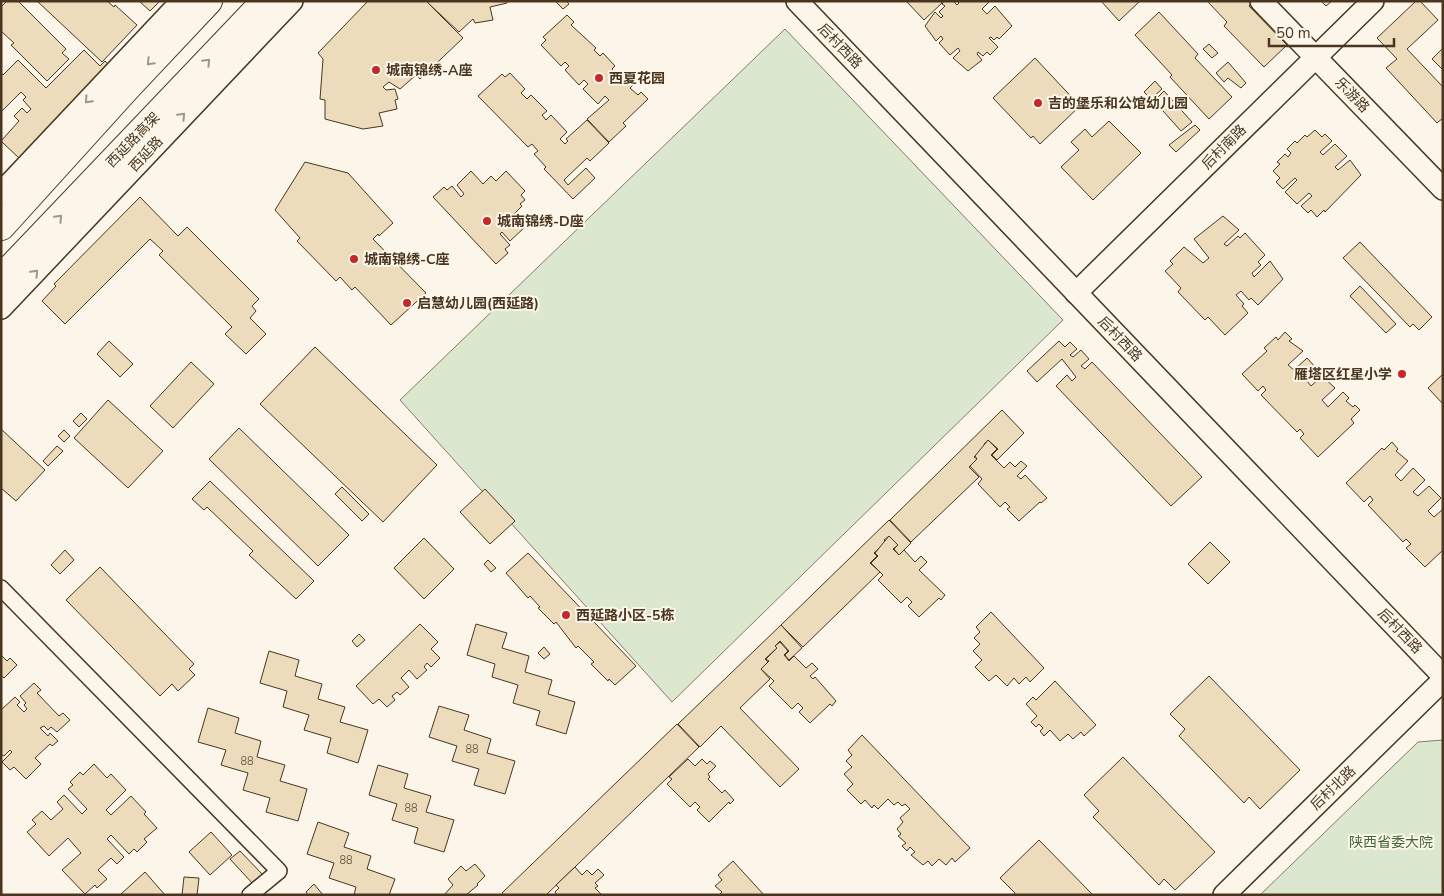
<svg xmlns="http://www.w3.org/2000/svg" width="1444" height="896" viewBox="0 0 1444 896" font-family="'Nunito Sans','Noto Sans SC',sans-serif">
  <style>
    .green { fill: #dce7d0; stroke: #887966 }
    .building { fill: #ecdcbc; stroke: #4a3520 }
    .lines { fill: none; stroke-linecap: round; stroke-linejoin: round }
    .street-casing { stroke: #4a3520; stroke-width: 18 }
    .secondary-casing { stroke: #4a3520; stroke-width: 24 }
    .highway-casing { stroke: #4a3520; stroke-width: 30 }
    .street { stroke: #fbf6e9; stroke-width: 15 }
    .secondary { stroke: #fbf6e9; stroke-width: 21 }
    .highway { stroke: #fbf6e9; stroke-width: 28 }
    .oneway { stroke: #a29684 }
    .poi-dot { fill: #c62828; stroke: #fbf6e9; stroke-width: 2 }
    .labels { text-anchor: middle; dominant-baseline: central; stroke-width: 4; stroke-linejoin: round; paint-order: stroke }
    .number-label { font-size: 11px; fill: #725f47 }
    .street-label { font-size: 14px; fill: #4a3520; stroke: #fbf6e9 }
    .poi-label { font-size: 14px; font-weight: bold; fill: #4a3520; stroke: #fbf6e9; text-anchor: start }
    .park-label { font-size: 14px; fill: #436837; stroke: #fbf6e9 }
  </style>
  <rect width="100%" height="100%" fill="#fbf6e9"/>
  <g class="green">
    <path d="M 785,29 L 1063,320 L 672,702 L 400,400 Z"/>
    <path d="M 1443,740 L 1443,895 L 1260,895 L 1418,742 Z"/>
  </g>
  <g class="building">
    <path d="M 7,1 L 18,1 L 66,49 L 62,53 L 69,59 L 47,81 L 11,45 L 14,43 L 1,31 L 1,7 Z"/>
    <path d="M 37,1 L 107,1 L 114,7 L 115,5 L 137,25 L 102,62 Z"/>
    <path d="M 139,1 L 160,1 L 150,11 Z"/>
    <path d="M 368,1 L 426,1 L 463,38 L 420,79 L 416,75 L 400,89 L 389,82 L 383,87 L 386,90 L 395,89 L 398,99 L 395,100 L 397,109 L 379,113 L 383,126 L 363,129 L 325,119 L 325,100 L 320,99 L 323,59 L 318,53 Z"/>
    <path d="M 426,1 L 507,1 L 507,3 L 490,7 L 493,20 L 475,23 L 473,19 L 459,32 Z"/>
    <path d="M 555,1 L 566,1 L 569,4 L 563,9 Z"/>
    <path d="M 906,1 L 940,1 L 942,3 L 924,20 Z"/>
    <path d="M 944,1 L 953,1 L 957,5 L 959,3 L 957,1 L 990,1 L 982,9 L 987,14 L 995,6 L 1012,26 L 999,39 L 997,37 L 994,40 L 991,37 L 989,38 L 998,47 L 990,55 L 987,52 L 983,56 L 978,52 L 977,54 L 982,60 L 968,71 L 953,58 L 960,51 L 958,48 L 950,55 L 939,43 L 943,39 L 941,36 L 936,41 L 925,26 L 935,12 L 941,18 L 943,16 L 939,12 L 945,6 L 942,4 Z"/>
    <path d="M 1101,1 L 1140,1 L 1119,21 Z"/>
    <path d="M 1207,1 L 1253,1 L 1249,6 L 1287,45 L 1264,67 L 1224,26 L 1227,22 Z"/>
    <path d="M 1321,1 L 1332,1 L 1326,6 Z"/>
    <path d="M 1416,1 L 1420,1 L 1438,20 L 1407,49 L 1443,87 L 1443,118 L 1437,123 L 1386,68 L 1397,59 L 1377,38 Z"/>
    <path d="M 1159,12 L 1198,54 L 1195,58 L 1232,97 L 1209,119 L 1170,77 L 1172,75 L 1135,35 Z"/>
    <path d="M 567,15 L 574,22 L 571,25 L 596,48 L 594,50 L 600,56 L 603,53 L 615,66 L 612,69 L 618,75 L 621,72 L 633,85 L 630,88 L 638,95 L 641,92 L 648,99 L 623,123 L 626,126 L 609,142 L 587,119 L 609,100 L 605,96 L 598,104 L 583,89 L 588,84 L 584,80 L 579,85 L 565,70 L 569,66 L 565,62 L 561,66 L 541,45 L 546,40 L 543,37 Z"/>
    <path d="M 1209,44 L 1218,53 L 1212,58 L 1203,49 Z"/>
    <path d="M 1443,48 L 1443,70 L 1432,59 Z"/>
    <path d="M 84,50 L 100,66 L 105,61 L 112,68 L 21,160 L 1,141 L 19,121 L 14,116 L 22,108 L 27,113 L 31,109 L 23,100 L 26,97 L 21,92 L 1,112 L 1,73 L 3,75 L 18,60 L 46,88 Z"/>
    <path d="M 1035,58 L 1080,106 L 1040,144 L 1033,136 L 1031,138 L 993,98 Z"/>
    <path d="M 1228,62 L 1246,83 L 1241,88 L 1228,78 L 1224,82 L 1216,73 Z"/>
    <path d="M 510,73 L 525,89 L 521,93 L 527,99 L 531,95 L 547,111 L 542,115 L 546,120 L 551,115 L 567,132 L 560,139 L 565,144 L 568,141 L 566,139 L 587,120 L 609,143 L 590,161 L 587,158 L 564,180 L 568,185 L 586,168 L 595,178 L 573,199 L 544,169 L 546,167 L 534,154 L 538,151 L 532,144 L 528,147 L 478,96 L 502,74 L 505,77 Z"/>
    <path d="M 1155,81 L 1162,89 L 1151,99 L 1144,92 Z"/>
    <path d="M 1164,91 L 1192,122 L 1181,131 L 1154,101 Z"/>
    <path d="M 1109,121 L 1141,153 L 1093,200 L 1061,167 L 1079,150 L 1071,142 L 1085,129 L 1092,137 Z"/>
    <path d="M 1195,125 L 1200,130 L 1176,152 L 1169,145 Z"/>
    <path d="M 1315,130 L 1322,137 L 1325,134 L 1332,141 L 1320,152 L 1323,155 L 1335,144 L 1347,156 L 1335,167 L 1338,170 L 1350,160 L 1361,175 L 1325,212 L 1324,210 L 1317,217 L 1311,210 L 1308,213 L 1301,206 L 1312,196 L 1309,193 L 1297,204 L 1285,192 L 1297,180 L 1295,178 L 1283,189 L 1276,182 L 1280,178 L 1273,171 L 1280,164 L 1277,162 L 1285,154 L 1288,157 L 1291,153 L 1287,149 L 1295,141 L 1297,143 L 1305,135 L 1307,137 Z"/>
    <path d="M 305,162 L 348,173 L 393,223 L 379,236 L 378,234 L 373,239 L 426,293 L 391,325 L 355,287 L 352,290 L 340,277 L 336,281 L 297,241 L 300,238 L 275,210 Z"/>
    <path d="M 471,171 L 483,184 L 491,176 L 496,181 L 506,171 L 525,191 L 521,195 L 525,200 L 520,204 L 522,206 L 513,215 L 525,227 L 510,241 L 502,232 L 500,234 L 510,245 L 505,249 L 508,253 L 496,264 L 433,197 L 444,187 L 447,190 L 452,186 L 461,197 L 464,194 L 457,185 Z"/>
    <path d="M 140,197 L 178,236 L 187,227 L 259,299 L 252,306 L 256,311 L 250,318 L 266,334 L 246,354 L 225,334 L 232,327 L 159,255 L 163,251 L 150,239 L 65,324 L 42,301 L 56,286 L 54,284 Z"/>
    <path d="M 1223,216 L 1239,230 L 1224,244 L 1227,246 L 1238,236 L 1240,238 L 1245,233 L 1265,255 L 1258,262 L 1261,265 L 1252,273 L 1254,277 L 1270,261 L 1283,279 L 1258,305 L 1251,298 L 1249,300 L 1241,291 L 1236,295 L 1244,304 L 1242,306 L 1248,313 L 1225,335 L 1208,317 L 1205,320 L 1178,292 L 1181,288 L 1165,271 L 1173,264 L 1170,261 L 1184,247 L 1203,263 L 1209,258 L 1194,239 Z"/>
    <path d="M 1360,242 L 1432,317 L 1419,330 L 1413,324 L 1410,327 L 1343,258 Z"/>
    <path d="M 1360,286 L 1396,324 L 1386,333 L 1350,296 Z"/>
    <path d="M 1285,332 L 1292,339 L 1289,341 L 1303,351 L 1288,365 L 1294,370 L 1307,358 L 1318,370 L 1307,381 L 1311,386 L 1322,376 L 1335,388 L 1322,400 L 1328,407 L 1343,392 L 1349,398 L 1346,401 L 1353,407 L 1355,405 L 1360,410 L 1351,419 L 1354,423 L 1318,457 L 1300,438 L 1304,434 L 1300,429 L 1297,432 L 1261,395 L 1266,390 L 1263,386 L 1258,391 L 1242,374 L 1267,351 L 1264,348 L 1276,337 L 1278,340 Z"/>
    <path d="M 109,341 L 133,364 L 120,377 L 97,354 Z"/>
    <path d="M 1059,341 L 1065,347 L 1070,342 L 1077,349 L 1070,355 L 1073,357 L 1081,350 L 1089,359 L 1081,366 L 1085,369 L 1092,362 L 1202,477 L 1171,506 L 1056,386 L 1067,375 L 1072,381 L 1076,377 L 1062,359 L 1037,382 L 1027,371 Z"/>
    <path d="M 315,347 L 437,465 L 383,522 L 260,404 Z"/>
    <path d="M 191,362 L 214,384 L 173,428 L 150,406 Z"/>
    <path d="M 1443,374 L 1443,404 L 1428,388 Z"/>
    <path d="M 108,400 L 163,451 L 128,488 L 74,438 Z"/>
    <path d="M 1002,410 L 1024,433 L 997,460 L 992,455 L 998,449 L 988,440 L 984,444 L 985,446 L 974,457 L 977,459 L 969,467 L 979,477 L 911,542 L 890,520 Z"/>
    <path d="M 81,413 L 87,419 L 79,427 L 73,421 Z"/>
    <path d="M 239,428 L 349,535 L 318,566 L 209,459 Z"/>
    <path d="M 1,429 L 45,470 L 16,501 L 1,488 Z"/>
    <path d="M 64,430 L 70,436 L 64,442 L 58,436 Z"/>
    <path d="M 988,440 L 997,449 L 991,455 L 1004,468 L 1010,462 L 1015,467 L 1021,461 L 1027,466 L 1017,476 L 1021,479 L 1025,475 L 1047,498 L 1041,503 L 1040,502 L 1019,521 L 1007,509 L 1010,507 L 1005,502 L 1000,507 L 978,484 L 982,479 L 970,466 L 977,459 L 975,456 Z"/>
    <path d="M 1392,442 L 1398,449 L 1396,451 L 1408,461 L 1395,475 L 1401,481 L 1413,468 L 1425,480 L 1413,492 L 1418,496 L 1429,486 L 1441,498 L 1428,511 L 1434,517 L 1443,509 L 1443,550 L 1425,567 L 1406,548 L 1411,544 L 1406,539 L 1403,542 L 1368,505 L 1373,500 L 1370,496 L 1364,502 L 1346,483 L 1382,448 L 1384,450 Z"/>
    <path d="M 57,446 L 63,451 L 48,466 L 43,461 Z"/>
    <path d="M 210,481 L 314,581 L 296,599 L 249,555 L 253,551 L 207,507 L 204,510 L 192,499 Z"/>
    <path d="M 342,487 L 369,514 L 362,521 L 335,494 Z"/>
    <path d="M 485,489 L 515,521 L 490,544 L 460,512 Z"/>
    <path d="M 889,520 L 911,543 L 899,555 L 894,549 L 898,545 L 889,536 L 884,540 L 886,542 L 874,553 L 877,556 L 870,563 L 880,572 L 803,647 L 781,625 Z"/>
    <path d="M 889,536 L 898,545 L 893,549 L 899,555 L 904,550 L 915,562 L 921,556 L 927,562 L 919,570 L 945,595 L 941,600 L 939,598 L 919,617 L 908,606 L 912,602 L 907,597 L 901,603 L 878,580 L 883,575 L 871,563 L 878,556 L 875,553 Z"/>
    <path d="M 424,538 L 454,569 L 424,599 L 394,568 Z"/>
    <path d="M 1210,542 L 1230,562 L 1208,584 L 1188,564 Z"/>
    <path d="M 65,550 L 74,560 L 60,574 L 51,565 Z"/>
    <path d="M 528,553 L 636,666 L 615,685 L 609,679 L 608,681 L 591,664 L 594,662 L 578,646 L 576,648 L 556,622 L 554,624 L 538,608 L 540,607 L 530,596 L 528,598 L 506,573 Z"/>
    <path d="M 488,560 L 496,568 L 491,572 L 484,564 Z"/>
    <path d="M 100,567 L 194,664 L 189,669 L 195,675 L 178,691 L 172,684 L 160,696 L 66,600 Z"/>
    <path d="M 991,612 L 1044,668 L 1030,682 L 1026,677 L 1019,684 L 1014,678 L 1007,686 L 996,675 L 989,681 L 975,667 L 982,660 L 973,651 L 980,644 L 974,638 L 980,632 L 976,627 Z"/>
    <path d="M 420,624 L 438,642 L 431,649 L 440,658 L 431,667 L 427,663 L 424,667 L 427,670 L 417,679 L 409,670 L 401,678 L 409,687 L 400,695 L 397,692 L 392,696 L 395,700 L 387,707 L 379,699 L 373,704 L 356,686 Z"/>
    <path d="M 476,624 L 507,633 L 502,648 L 529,656 L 525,672 L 552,680 L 548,694 L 575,702 L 566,734 L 536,725 L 540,711 L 513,703 L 518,685 L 492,677 L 495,664 L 467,655 Z"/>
    <path d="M 781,625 L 802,648 L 789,660 L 785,655 L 789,651 L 780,641 L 775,646 L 777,648 L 765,659 L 768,662 L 761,669 L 770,679 L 740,708 L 799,769 L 780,787 L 721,726 L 700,747 L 678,724 Z"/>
    <path d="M 359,634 L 365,640 L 357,647 L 352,641 Z"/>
    <path d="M 780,642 L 788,651 L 784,655 L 789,661 L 794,656 L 806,668 L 812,663 L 818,669 L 810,676 L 813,679 L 815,677 L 836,701 L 832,706 L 830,704 L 810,723 L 799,712 L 803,708 L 798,703 L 792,709 L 769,686 L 774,681 L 761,669 L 769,661 L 766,659 L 777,648 L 775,646 Z"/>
    <path d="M 544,647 L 550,654 L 544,659 L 538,653 Z"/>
    <path d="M 269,651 L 299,660 L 295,676 L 322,684 L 318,699 L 345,707 L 340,722 L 368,730 L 358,763 L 327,753 L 331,738 L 304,730 L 309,715 L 283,707 L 287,691 L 260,683 Z"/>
    <path d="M 1,655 L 7,661 L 10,658 L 17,665 L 4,678 L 1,675 Z"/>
    <path d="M 1209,676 L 1300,770 L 1260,809 L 1249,797 L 1244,803 L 1179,736 L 1185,729 L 1170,714 Z"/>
    <path d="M 1055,681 L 1096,725 L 1084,736 L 1081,732 L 1073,739 L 1068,734 L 1060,741 L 1050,730 L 1044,736 L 1040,731 L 1043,728 L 1039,724 L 1036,727 L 1031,722 L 1037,716 L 1026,704 L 1033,697 L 1036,700 Z"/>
    <path d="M 34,683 L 41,690 L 37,693 L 59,716 L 63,713 L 70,720 L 57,732 L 51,727 L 48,730 L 44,726 L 40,728 L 48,736 L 50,733 L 58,741 L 52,746 L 50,744 L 35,758 L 41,764 L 26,779 L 14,767 L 10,770 L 2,762 L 12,752 L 10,750 L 4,756 L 1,754 L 1,710 L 15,697 L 20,702 L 17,705 L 24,712 L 27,709 L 24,705 L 26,703 L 20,696 Z"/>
    <path d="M 439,706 L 469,715 L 464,730 L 491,739 L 487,753 L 515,761 L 505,794 L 474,785 L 479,769 L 452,761 L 457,746 L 429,737 Z"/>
    <path d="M 208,708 L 239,718 L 235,733 L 261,741 L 257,757 L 285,765 L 280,781 L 307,789 L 298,821 L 266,812 L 270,798 L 243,790 L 248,773 L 221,765 L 226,750 L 198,742 Z"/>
    <path d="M 677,724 L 699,747 L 546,895 L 504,895 L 502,893 Z"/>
    <path d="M 862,735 L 970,848 L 955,862 L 952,858 L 946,865 L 939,859 L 932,866 L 928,861 L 923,865 L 911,855 L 915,852 L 910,847 L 907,851 L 902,846 L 906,843 L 898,836 L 901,834 L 897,829 L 903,822 L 900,818 L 910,809 L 905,804 L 902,806 L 898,802 L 894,805 L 888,799 L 878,809 L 874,805 L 872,808 L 865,800 L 861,804 L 847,790 L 853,784 L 844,774 L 852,767 L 846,761 L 852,755 L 848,750 Z"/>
    <path d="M 1123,757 L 1215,852 L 1175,890 L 1164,879 L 1159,885 L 1093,817 L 1099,811 L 1084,795 Z"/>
    <path d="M 688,759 L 695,766 L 702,759 L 707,764 L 710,761 L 716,766 L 708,774 L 710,777 L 708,779 L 722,793 L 725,790 L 734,800 L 730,804 L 729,802 L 709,822 L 697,810 L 700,807 L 695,802 L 690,807 L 667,784 L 672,779 L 669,777 Z"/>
    <path d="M 94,764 L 107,778 L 111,774 L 126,790 L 106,810 L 111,815 L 131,796 L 146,812 L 144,814 L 157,828 L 144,839 L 147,842 L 137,852 L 134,849 L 129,854 L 111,835 L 107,839 L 124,857 L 117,864 L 111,858 L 98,870 L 107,879 L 97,888 L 95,885 L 85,894 L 62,870 L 81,853 L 68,838 L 49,856 L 27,832 L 36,824 L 32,820 L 42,811 L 51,820 L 63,809 L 57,802 L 64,795 L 82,814 L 87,809 L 68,789 L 73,785 L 70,782 L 80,772 L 83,775 Z"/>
    <path d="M 378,765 L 408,774 L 404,788 L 431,796 L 426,812 L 454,820 L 444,852 L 414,843 L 418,828 L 392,820 L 397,804 L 369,795 Z"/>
    <path d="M 318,822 L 349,833 L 344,847 L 371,856 L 367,869 L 395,879 L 389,895 L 354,895 L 356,887 L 329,878 L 334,863 L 307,854 Z"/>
    <path d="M 211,832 L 232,855 L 210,875 L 189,852 Z"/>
    <path d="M 1039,840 L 1093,895 L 1014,895 L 1015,893 L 1000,878 Z"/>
    <path d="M 240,851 L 263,875 L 253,884 L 230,859 Z"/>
    <path d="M 733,861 L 764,895 L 719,895 L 722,892 L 715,886 L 722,880 L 718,875 Z"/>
    <path d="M 475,864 L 485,876 L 477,884 L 478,885 L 466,895 L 444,895 L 453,885 L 448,879 L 461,866 L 466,871 Z"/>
    <path d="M 575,867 L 582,875 L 587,870 L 592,875 L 598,869 L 604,875 L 595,883 L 598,886 L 595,888 L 602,895 L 557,895 L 555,892 L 559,888 L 556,885 Z"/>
    <path d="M 145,872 L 165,895 L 120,895 Z"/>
    <path d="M 184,877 L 199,878 L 197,895 L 182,895 Z"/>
    <path d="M 314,884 L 323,895 L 308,895 L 306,892 Z"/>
  </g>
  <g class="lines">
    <g class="street-casing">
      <path id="street" d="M 1,588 L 279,871 L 250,895"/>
    </g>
    <g class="secondary-casing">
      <g id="secondary">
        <path d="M 797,1 L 1443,676"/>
        <path d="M 1261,1 L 1443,189"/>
        <path d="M 1,193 L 182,1"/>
        <path d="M 1076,293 L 1373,1"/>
        <path d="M 1,308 L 292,1"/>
        <path d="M 1224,895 L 1443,680"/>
      </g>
    </g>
    <g class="highway-casing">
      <g id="highway">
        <path d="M 1,226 L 126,88 L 208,1"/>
        <path d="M 1,279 L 266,1"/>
      </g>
    </g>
    <use href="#street" class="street"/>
    <use href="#secondary" class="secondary"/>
    <use href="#highway" class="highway"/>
  </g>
  <defs><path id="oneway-chevron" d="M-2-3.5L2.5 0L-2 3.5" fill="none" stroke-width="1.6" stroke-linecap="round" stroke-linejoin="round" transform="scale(1.25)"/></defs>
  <g class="oneway">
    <use href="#oneway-chevron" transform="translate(150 62) rotate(134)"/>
    <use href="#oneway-chevron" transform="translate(207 62) rotate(-46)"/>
    <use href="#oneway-chevron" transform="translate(88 100) rotate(133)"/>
    <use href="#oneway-chevron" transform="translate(182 116) rotate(-46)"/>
    <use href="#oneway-chevron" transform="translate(59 218) rotate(-46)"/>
    <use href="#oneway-chevron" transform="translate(35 273) rotate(-47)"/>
  </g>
  <g class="poi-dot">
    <circle cx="376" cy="70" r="5"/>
    <circle cx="599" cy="78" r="5"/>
    <circle cx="1038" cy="103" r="5"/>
    <circle cx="487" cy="221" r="5"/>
    <circle cx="354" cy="259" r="5"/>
    <circle cx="407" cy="303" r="5"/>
    <circle cx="1402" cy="374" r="5"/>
    <circle cx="566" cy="615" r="5"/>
  </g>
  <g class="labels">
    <g class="number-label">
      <text x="472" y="749">88</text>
      <text x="247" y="761">88</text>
      <text x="411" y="808">88</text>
      <text x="346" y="860">88</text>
    </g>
    <g class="street-label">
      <text transform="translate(840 46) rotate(46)">后村西路</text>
      <text transform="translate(1352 95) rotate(46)">乐游路</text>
      <text transform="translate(133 140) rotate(-46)">西延路高架</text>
      <text transform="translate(1224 147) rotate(-45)">后村南路</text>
      <text transform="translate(146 154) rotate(-47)">西延路</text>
      <text transform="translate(1120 339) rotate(46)">后村西路</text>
      <text transform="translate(1400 631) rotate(46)">后村西路</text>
      <text transform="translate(1333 788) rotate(-44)">后村北路</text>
    </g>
    <g class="poi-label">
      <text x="386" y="70">城南锦绣-A座</text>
      <text x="609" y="78">西夏花园</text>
      <text x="1048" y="103">吉的堡乐和公馆幼儿园</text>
      <text x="497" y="221">城南锦绣-D座</text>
      <text x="364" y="259">城南锦绣-C座</text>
      <text x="417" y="303">启慧幼儿园(西延路)</text>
      <text x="1392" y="374" text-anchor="end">雁塔区红星小学</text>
      <text x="576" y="615">西延路小区-5栋</text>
    </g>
    <g class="park-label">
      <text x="1391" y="842">陕西省委大院</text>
    </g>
  </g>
  <rect width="1444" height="896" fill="none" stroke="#4a3520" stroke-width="5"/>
  <path d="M1269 38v8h125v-8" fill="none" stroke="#4a3520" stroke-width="2.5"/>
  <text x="1276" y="38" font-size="15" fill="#4a3520" stroke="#fbf6e9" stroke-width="4" paint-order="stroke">50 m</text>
</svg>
